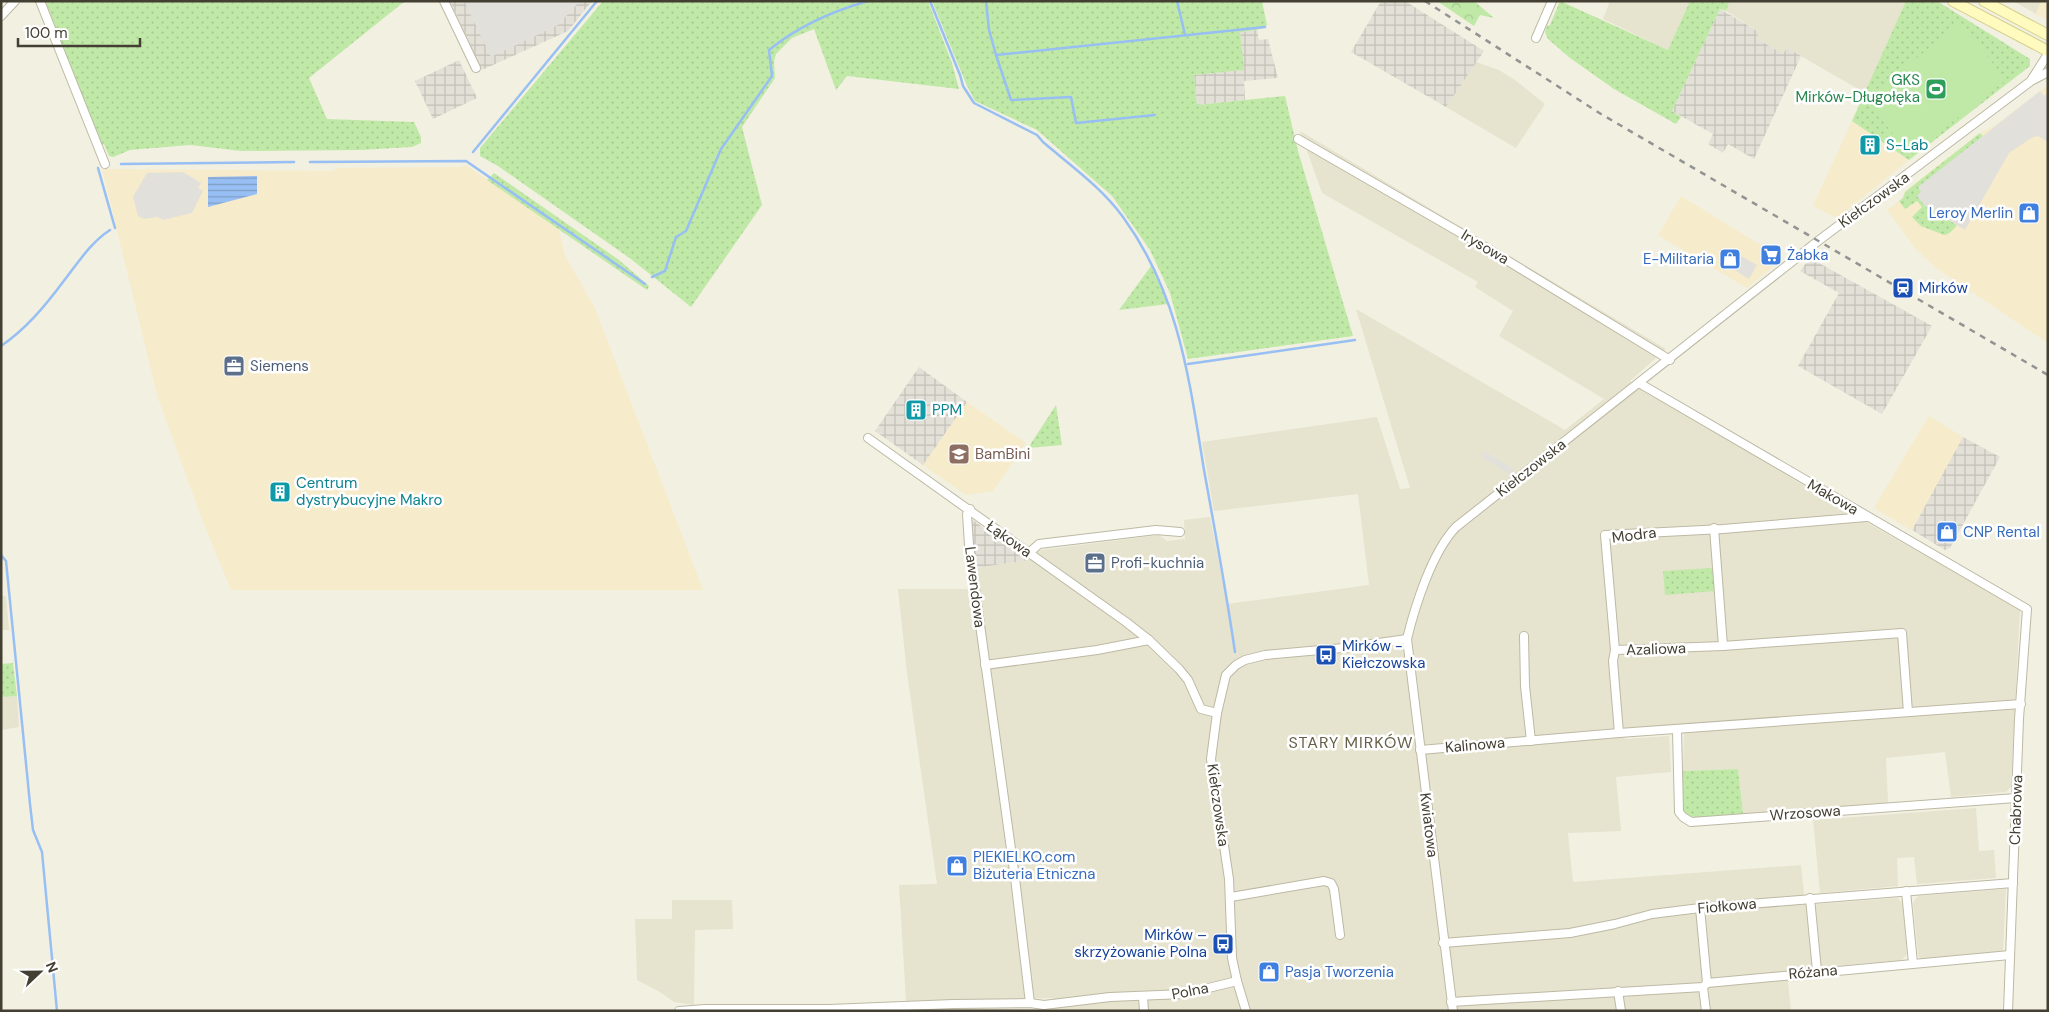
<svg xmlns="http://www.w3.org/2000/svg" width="2049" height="1012" viewBox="0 0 2049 1012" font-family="'DM Sans',sans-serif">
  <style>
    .residential { fill: #e6e3cf }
    .commercial { fill: #f6ebca }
    .industrial { fill: url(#industrial-grid) }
    .grass { fill: url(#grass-dots) }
    .forest { fill: url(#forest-crowns) }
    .pitch { fill: #c0e9a7 }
    .parking { fill: #e2e0db }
    .water { fill: url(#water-rules) }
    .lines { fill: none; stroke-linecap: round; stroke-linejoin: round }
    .stream { stroke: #98bff4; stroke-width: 2.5 }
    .minor-casing { stroke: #bdb9a4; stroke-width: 10 }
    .secondary-casing { stroke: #d4cf8e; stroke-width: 12 }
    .minor { stroke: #fff; stroke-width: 8 }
    .secondary { stroke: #fffbbe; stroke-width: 10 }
    .rail { stroke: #939393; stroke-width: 2.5; stroke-dasharray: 6 6; stroke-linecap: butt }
    .labels { text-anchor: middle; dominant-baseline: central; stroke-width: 5; stroke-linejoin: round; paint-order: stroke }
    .leisure-label { font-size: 15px; fill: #27864d; stroke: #fff; text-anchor: end }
    .culture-label { font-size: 15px; fill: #0d838f; stroke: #fff; text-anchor: start }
    .street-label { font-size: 15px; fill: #433f32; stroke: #fff }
    .shop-label { font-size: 15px; fill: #366cbe; stroke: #fff; text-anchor: start }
    .transit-label { font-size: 15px; fill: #164399; stroke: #fff; text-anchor: start }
    .service-label { font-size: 15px; fill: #4e5e75; stroke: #fff; text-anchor: start }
    .education-label { font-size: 15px; fill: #785e54; stroke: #fff; text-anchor: start }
    .neighbourhood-label { font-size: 16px; letter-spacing: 1px; fill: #676049; stroke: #fff }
  </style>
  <defs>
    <pattern id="industrial-grid" width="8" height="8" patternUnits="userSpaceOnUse" patternTransform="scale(1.25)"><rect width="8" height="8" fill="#e3e0d7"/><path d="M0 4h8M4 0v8" fill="none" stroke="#c4c1b9"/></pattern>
    <pattern id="grass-dots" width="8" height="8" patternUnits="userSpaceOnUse" patternTransform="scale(1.25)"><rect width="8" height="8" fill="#c0e9a7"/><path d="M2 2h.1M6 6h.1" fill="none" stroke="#a6c990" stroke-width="1.8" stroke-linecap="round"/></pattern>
    <pattern id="forest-crowns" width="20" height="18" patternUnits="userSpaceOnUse" patternTransform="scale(1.25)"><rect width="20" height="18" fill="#c0e9a7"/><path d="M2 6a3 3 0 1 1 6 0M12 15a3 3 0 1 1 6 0" fill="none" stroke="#a6c990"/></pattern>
    <pattern id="water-rules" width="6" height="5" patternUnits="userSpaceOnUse" patternTransform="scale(1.25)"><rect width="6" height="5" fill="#98bff4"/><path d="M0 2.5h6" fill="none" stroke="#7e9dc6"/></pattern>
  </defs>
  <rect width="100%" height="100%" fill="#f2f0e1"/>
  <g class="residential">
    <path d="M 1610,1 L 1690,1 L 1668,50 L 1603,19 Z"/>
    <path d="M 1726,1 L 1906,1 L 1865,93 L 1787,48 L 1783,54 L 1756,38 L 1759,32 L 1726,11 L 1729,3 Z"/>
    <path d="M 2013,1 L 2041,1 L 2036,14 Z"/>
    <path d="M 1476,62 L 1499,70 L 1515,80 L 1545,104 L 1516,148 L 1446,107 Z"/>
    <path d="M 1300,131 L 1666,349 L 1630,381 L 1841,508 L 2020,609 L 2011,787 L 2006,792 L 1951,797 L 1945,752 L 1886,758 L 1888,803 L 1743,814 L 1738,769 L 1683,771 L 1684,732 L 1681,724 L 1624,728 L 1625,739 L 1669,736 L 1671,772 L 1616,777 L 1621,831 L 1568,833 L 1573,882 L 1801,865 L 1805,905 L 1897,898 L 1903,903 L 1907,954 L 1902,960 L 1811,968 L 1812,980 L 1788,982 L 1791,1011 L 1054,1011 L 1053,998 L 906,1001 L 899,885 L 937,884 L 907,673 L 898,589 L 971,589 L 970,569 L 1029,560 L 1041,550 L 1159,535 L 1167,541 L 1185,539 L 1184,520 L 1210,517 L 1227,604 L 1369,585 L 1358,494 L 1214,511 L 1202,442 L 1377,417 L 1400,489 L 1410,488 L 1356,309 L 1565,430 L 1604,399 L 1499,336 L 1513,311 L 1475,287 L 1478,282 L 1322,193 Z"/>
    <path d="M 1,596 L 6,596 L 9,630 L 1,630 Z"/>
    <path d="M 17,696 L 19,727 L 1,730 L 1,697 Z"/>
    <path d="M 1976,808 L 1979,851 L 1994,850 L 1996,878 L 1917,884 L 1914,857 L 1897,858 L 1898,886 L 1820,893 L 1813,820 Z"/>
    <path d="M 2006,889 L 2003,952 L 1921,960 L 1918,954 L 1913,903 L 1918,896 Z"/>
    <path d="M 672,900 L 732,900 L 733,929 L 695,930 L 694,1005 L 674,1002 L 660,992 L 637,980 L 635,919 L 672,919 Z"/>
    <path d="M 928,1008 L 1030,1009 L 1032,1011 L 928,1011 Z"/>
  </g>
  <g class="commercial">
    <path d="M 2041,1 L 2048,1 L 2048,20 L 2036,14 Z"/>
    <path d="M 2048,85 L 2048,343 L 1936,268 L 1915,248 L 1887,210 L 1903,198 L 1905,191 L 1978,134 L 1997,124 Z"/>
    <path d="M 1852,121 L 1909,160 L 1837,218 L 1813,206 Z"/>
    <path d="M 466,165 L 559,230 L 565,256 L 594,306 L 703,590 L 231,590 L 202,519 L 158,398 L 102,169 L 332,171 L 337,168 L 459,167 Z"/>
    <path d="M 1681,196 L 1754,241 L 1783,258 L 1747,288 L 1658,235 Z"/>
    <path d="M 967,402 L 1026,443 L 993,491 L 966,495 L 923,465 Z"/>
    <path d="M 1929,416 L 1964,438 L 1911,530 L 1874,508 Z"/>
  </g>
  <g class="industrial">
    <path d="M 450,1 L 592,1 L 568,31 L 482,70 Z"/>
    <path d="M 1381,1 L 1405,1 L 1484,51 L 1446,107 L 1351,52 Z"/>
    <path d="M 1720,9 L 1759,32 L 1756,38 L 1783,54 L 1787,48 L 1801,56 L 1754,159 L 1728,144 L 1723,153 L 1708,144 L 1713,134 L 1672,111 Z"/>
    <path d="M 1257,30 L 1259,40 L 1268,39 L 1278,78 L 1244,81 L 1245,100 L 1197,105 L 1194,75 L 1243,70 L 1240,32 Z"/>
    <path d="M 459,60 L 477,98 L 433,119 L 415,81 Z"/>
    <path d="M 1810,258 L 1932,326 L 1882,414 L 1798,366 L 1839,293 L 1800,271 Z"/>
    <path d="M 919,367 L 967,402 L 923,465 L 875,431 Z"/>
    <path d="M 1963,437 L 2000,457 L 1950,548 L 1945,550 L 1912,530 Z"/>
    <path d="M 970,518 L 1029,560 L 975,568 Z"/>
  </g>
  <g class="grass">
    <path d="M 48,1 L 405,1 L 309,78 L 327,119 L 414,122 L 421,137 L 421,143 L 412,147 L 360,150 L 241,151 L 190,145 L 130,150 L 113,157 L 109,156 L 104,144 L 102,145 L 46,3 Z"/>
    <path d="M 603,1 L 928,1 L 952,63 L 959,89 L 847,76 L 836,90 L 814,29 L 792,38 L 776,54 L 774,61 L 775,78 L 742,127 L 762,205 L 691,307 L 631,259 L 498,166 L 480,156 L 480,148 Z"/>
    <path d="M 932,1 L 1262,1 L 1267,25 L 1257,30 L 1240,32 L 1244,70 L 1194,75 L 1197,105 L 1285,96 L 1298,151 L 1353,336 L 1188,359 L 1170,293 L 1150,250 L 1112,196 L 1037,130 L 975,101 L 967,86 Z"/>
    <path d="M 1560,1 L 1668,50 L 1690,1 L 1726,1 L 1729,3 L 1726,11 L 1720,9 L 1672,111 L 1681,117 L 1676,124 L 1614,89 L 1570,58 L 1548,39 L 1545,32 L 1547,26 L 1550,25 Z"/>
    <path d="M 1906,1 L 1937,1 L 2030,59 L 2030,66 L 1909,160 L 1852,121 Z"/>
    <path d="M 1980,133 L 1985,138 L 1921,191 L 1924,205 L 1957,225 C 1953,230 1950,234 1944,235 L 1921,226 L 1912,217 L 1922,207 L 1917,201 L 1905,209 L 1899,201 L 1903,198 L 1905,192 Z"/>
    <path d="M 494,173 L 619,260 L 649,286 L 647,290 L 487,180 Z"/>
    <path d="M 1151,266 L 1168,304 L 1119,310 Z"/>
    <path d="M 1056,405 L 1062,445 L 1028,448 Z"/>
    <path d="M 1712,568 L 1715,591 L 1665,595 L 1663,571 Z"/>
    <path d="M 13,663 L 17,696 L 1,697 L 1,664 Z"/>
    <path d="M 1738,769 L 1743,814 C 1725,815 1697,824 1682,811 L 1680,795 L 1683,771 Z"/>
  </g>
  <path class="forest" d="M 1437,1 L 1474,1 L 1494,18 L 1480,15 L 1474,26 Z"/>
  <path class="pitch" d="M 1961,23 L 2006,80 L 1910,155 L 1865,99 Z"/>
  <g class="parking">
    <path d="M 464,1 L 580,1 L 558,25 L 491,57 Z"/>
    <path d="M 2040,91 L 2044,96 L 2048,93 L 2048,142 L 2038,136 L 2033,137 L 2009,153 L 1965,230 L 1924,205 L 1917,196 L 1921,192 L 1918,187 Z"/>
    <path d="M 183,172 L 201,183 L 198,188 L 203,191 L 192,213 L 163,220 L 158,217 L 144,219 L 138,216 L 133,197 L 147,173 Z"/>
    <path d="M 1741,256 L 1757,265 L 1749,279 L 1733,269 Z"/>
    <path d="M 1485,452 L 1514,469 L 1510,474 L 1480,456 Z"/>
  </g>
  <path class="water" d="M 257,176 L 257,194 L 208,207 L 208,177 Z"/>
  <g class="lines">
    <g class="stream">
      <path d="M 930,1 L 960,75 L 963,86 L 974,103 L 1037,135 L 1043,142 C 1071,166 1101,187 1123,217 C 1179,294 1189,378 1204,470 C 1215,530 1226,591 1235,652"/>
      <path d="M 986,1 L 989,30 L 996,55 L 1265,27"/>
      <path d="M 1177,1 L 1185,35"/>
      <path d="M 996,55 L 1011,100 L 1071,97 L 1076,123 L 1155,115"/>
      <path d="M 473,152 L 597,1"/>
      <path d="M 310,162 L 466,161 L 645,284"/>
      <path d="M 121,164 L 294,162"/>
      <path d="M 98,168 L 115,228"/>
      <path d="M 652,277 L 665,271 L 676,237 L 686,231 L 721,149 L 772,76 L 769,50 C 797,27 833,11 868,1"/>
      <path d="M 1,346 C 26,329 45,306 63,282 C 78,263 90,243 110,230"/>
      <path d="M 1188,364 L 1355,340"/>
      <path d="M 1,555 L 6,561 L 30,804 L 33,830 L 42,852 L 57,1011"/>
    </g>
    <g class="minor-casing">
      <g id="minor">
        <path d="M 40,1 L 105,164"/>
        <path d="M 444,1 L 476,68"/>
        <path d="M 1,16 L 15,1"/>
        <path d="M 1536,38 L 1552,1"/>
        <path d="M 2032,79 L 2048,54"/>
        <path d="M 1298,139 L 1485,247 L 1670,360"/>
        <path d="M 1639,383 L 2027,609 L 2019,719 L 2008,1011"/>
        <path d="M 868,438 L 1126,622 L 1149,640 L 1179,669 L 1188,680 L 1201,709 L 1217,713"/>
        <path d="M 970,509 L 967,514 L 969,545 L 1015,878 L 1030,1003"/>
        <path d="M 1714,528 L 1723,646"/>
        <path d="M 1029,553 L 1039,544 L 1156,530 L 1180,532"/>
        <path d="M 1524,636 L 1525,686 L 1531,741"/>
        <path d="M 1615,650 L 1605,535 L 1723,529 L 1866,517"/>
        <path d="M 985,665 L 1097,650 L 1149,640"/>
        <path d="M 1677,730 L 1679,812 L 1683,817 L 1691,822 L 2016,798"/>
        <path d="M 1619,733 L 1613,661 L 1615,650 L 1723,646 L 1902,633 L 1908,712"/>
        <path d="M 1420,750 L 1619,733 L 2021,704"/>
        <path d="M 1906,891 L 1913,963"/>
        <path d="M 1231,897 L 1324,881 L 1331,883 L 1334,889 L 1340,935"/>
        <path d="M 1810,898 L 1817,971"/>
        <path d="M 1700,908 L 1707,983"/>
        <path d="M 1443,943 L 1570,933 L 1615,924 L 1652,914 L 1700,908 L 2013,883"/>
        <path d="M 1703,987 L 1706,1011"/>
        <path d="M 1618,991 L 1621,1011"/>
        <path d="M 1143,997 L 1144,1011"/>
        <path d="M 1451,1002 L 1703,987 L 1707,983 L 2010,955"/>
        <path d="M 679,1011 L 705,1009 L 829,1009 L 953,1004 L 1030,1003 L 1044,1005 L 1110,997 L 1184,994 L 1237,981"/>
        <path d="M 1246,1011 L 1237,981 L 1232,958 L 1229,879 L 1211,759 L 1217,713 L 1226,675 L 1236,665 L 1245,660 L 1265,655 L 1343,648 L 1407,639"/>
        <path d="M 1453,1011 L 1407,639 C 1415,606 1432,552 1456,527 L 1818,241 L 2031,81 L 2048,72"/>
      </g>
    </g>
    <g class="secondary-casing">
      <g id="secondary">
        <path d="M 1953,1 L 2048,51"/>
        <path d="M 1984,1 L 2048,35"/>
      </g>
    </g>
    <use href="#minor" class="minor"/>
    <use href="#secondary" class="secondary"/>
    <path class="rail" d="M 1425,1 L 1601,114 L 2048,375"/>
  </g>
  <defs>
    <g id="stadium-square" transform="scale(1.125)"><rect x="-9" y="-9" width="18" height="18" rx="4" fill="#2e9e5b" stroke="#fff"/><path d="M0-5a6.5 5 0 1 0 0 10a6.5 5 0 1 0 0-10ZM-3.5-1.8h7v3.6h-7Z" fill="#fff"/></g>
    <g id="building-square" transform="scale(1.125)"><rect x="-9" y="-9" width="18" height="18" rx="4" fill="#0f9aa8" stroke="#fff"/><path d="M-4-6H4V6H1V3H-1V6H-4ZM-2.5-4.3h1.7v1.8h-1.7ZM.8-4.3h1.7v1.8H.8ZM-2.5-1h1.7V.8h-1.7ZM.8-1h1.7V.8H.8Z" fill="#fff"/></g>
    <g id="shop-square" transform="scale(1.125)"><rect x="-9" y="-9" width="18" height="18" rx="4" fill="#3f7fe0" stroke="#fff"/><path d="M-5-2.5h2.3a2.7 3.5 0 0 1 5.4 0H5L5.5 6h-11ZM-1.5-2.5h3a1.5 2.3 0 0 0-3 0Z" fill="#fff"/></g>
    <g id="supermarket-square" transform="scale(1.125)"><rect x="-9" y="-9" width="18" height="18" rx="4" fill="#3f7fe0" stroke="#fff"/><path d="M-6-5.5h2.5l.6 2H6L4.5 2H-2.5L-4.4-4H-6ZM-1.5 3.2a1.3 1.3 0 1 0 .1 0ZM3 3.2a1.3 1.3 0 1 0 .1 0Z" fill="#fff"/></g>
    <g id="station-square" transform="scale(1.125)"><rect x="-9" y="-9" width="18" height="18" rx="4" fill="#1a4fb4" stroke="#fff"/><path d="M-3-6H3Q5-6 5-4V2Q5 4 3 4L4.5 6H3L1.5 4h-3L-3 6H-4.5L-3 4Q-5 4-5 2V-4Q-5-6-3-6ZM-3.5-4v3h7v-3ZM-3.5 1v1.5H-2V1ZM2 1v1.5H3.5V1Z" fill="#fff"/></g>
    <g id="office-square" transform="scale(1.125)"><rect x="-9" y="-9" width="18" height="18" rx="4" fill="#5c6f8a" stroke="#fff"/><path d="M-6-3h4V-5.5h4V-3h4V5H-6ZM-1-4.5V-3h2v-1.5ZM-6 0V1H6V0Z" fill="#fff"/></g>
    <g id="school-square" transform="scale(1.125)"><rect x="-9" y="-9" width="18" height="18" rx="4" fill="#8d6e63" stroke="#fff"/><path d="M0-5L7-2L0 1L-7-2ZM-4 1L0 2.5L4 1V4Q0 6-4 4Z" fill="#fff"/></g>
    <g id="bus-square" transform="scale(1.125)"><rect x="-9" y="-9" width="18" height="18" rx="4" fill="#1a4fb4" stroke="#fff"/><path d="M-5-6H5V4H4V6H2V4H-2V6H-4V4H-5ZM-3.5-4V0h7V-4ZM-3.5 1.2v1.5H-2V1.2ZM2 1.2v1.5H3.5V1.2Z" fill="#fff"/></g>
  </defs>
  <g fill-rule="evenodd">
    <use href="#stadium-square" x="1936" y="89"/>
    <use href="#building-square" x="1870" y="145"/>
    <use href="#shop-square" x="2029" y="213"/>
    <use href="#supermarket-square" x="1771" y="255"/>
    <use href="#shop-square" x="1730" y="259"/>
    <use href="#station-square" x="1903" y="288"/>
    <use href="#office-square" x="234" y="366"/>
    <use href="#building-square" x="916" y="410"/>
    <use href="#school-square" x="959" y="454"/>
    <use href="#building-square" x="280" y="492"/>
    <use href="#shop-square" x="1947" y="532"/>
    <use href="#office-square" x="1095" y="563"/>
    <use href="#bus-square" x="1326" y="655"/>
    <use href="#shop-square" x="957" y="866"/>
    <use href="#bus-square" x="1223" y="944"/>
    <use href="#shop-square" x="1269" y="972"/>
  </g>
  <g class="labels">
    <g class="leisure-label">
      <text x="1920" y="80">GKS<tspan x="1920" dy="17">Mirków-Długołęka</tspan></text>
    </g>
    <g class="culture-label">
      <text x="1886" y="145">S-Lab</text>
      <text x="932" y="410">PPM</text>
      <text x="296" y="483">Centrum<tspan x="296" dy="17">dystrybucyjne Makro</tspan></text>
    </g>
    <g class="street-label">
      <text transform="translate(1874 200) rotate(-36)">Kiełczowska</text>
      <text transform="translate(1485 247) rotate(31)">Irysowa</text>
      <text transform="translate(1531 468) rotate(-38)">Kiełczowska</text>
      <text transform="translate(1833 497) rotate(30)">Makowa</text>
      <text transform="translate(1634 535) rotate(-7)">Modra</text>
      <text transform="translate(1009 539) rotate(35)">Łąkowa</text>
      <text transform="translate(975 587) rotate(83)">Lawendowa</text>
      <text transform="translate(1656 649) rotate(-2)">Azaliowa</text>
      <text transform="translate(1475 745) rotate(-5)">Kalinowa</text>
      <text transform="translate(1218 805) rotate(82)">Kiełczowska</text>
      <text transform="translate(2016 810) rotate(-88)">Chabrowa</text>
      <text transform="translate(1805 813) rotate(-4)">Wrzosowa</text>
      <text transform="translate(1429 825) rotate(83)">Kwiatowa</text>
      <text transform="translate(1727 906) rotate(-5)">Fiołkowa</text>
      <text transform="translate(1813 972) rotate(-5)">Różana</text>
      <text transform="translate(1190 991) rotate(-11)">Polna</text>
    </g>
    <g class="shop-label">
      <text x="2013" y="213" text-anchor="end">Leroy Merlin</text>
      <text x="1787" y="255">Żabka</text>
      <text x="1714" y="259" text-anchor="end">E-Militaria</text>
      <text x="1963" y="532">CNP Rental</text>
      <text x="973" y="857">PIEKIELKO.com<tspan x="973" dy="17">Biżuteria Etniczna</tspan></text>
      <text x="1285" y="972">Pasja Tworzenia</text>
    </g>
    <g class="transit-label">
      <text x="1919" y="288">Mirków</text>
      <text x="1342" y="646">Mirków -<tspan x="1342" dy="17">Kiełczowska</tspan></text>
      <text x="1207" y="935" text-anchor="end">Mirków –<tspan x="1207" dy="17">skrzyżowanie Polna</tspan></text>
    </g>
    <g class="service-label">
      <text x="250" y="366">Siemens</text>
      <text x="1111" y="563">Profi-kuchnia</text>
    </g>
    <g class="education-label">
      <text x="975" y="454">BamBini</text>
    </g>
    <g class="neighbourhood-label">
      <text x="1351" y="742">STARY MIRKÓW</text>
    </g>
  </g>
  <rect width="2049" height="1012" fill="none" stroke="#433f32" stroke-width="5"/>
  <g transform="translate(40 972) rotate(68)" stroke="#ffffff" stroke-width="4" paint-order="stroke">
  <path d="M0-4L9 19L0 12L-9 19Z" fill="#433f32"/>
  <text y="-8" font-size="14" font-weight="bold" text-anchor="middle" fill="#433f32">N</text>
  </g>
  <path d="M18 38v8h122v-8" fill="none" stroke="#433f32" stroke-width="2.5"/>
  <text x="25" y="38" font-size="15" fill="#433f32" stroke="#ffffff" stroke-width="4" paint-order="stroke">100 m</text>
</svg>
